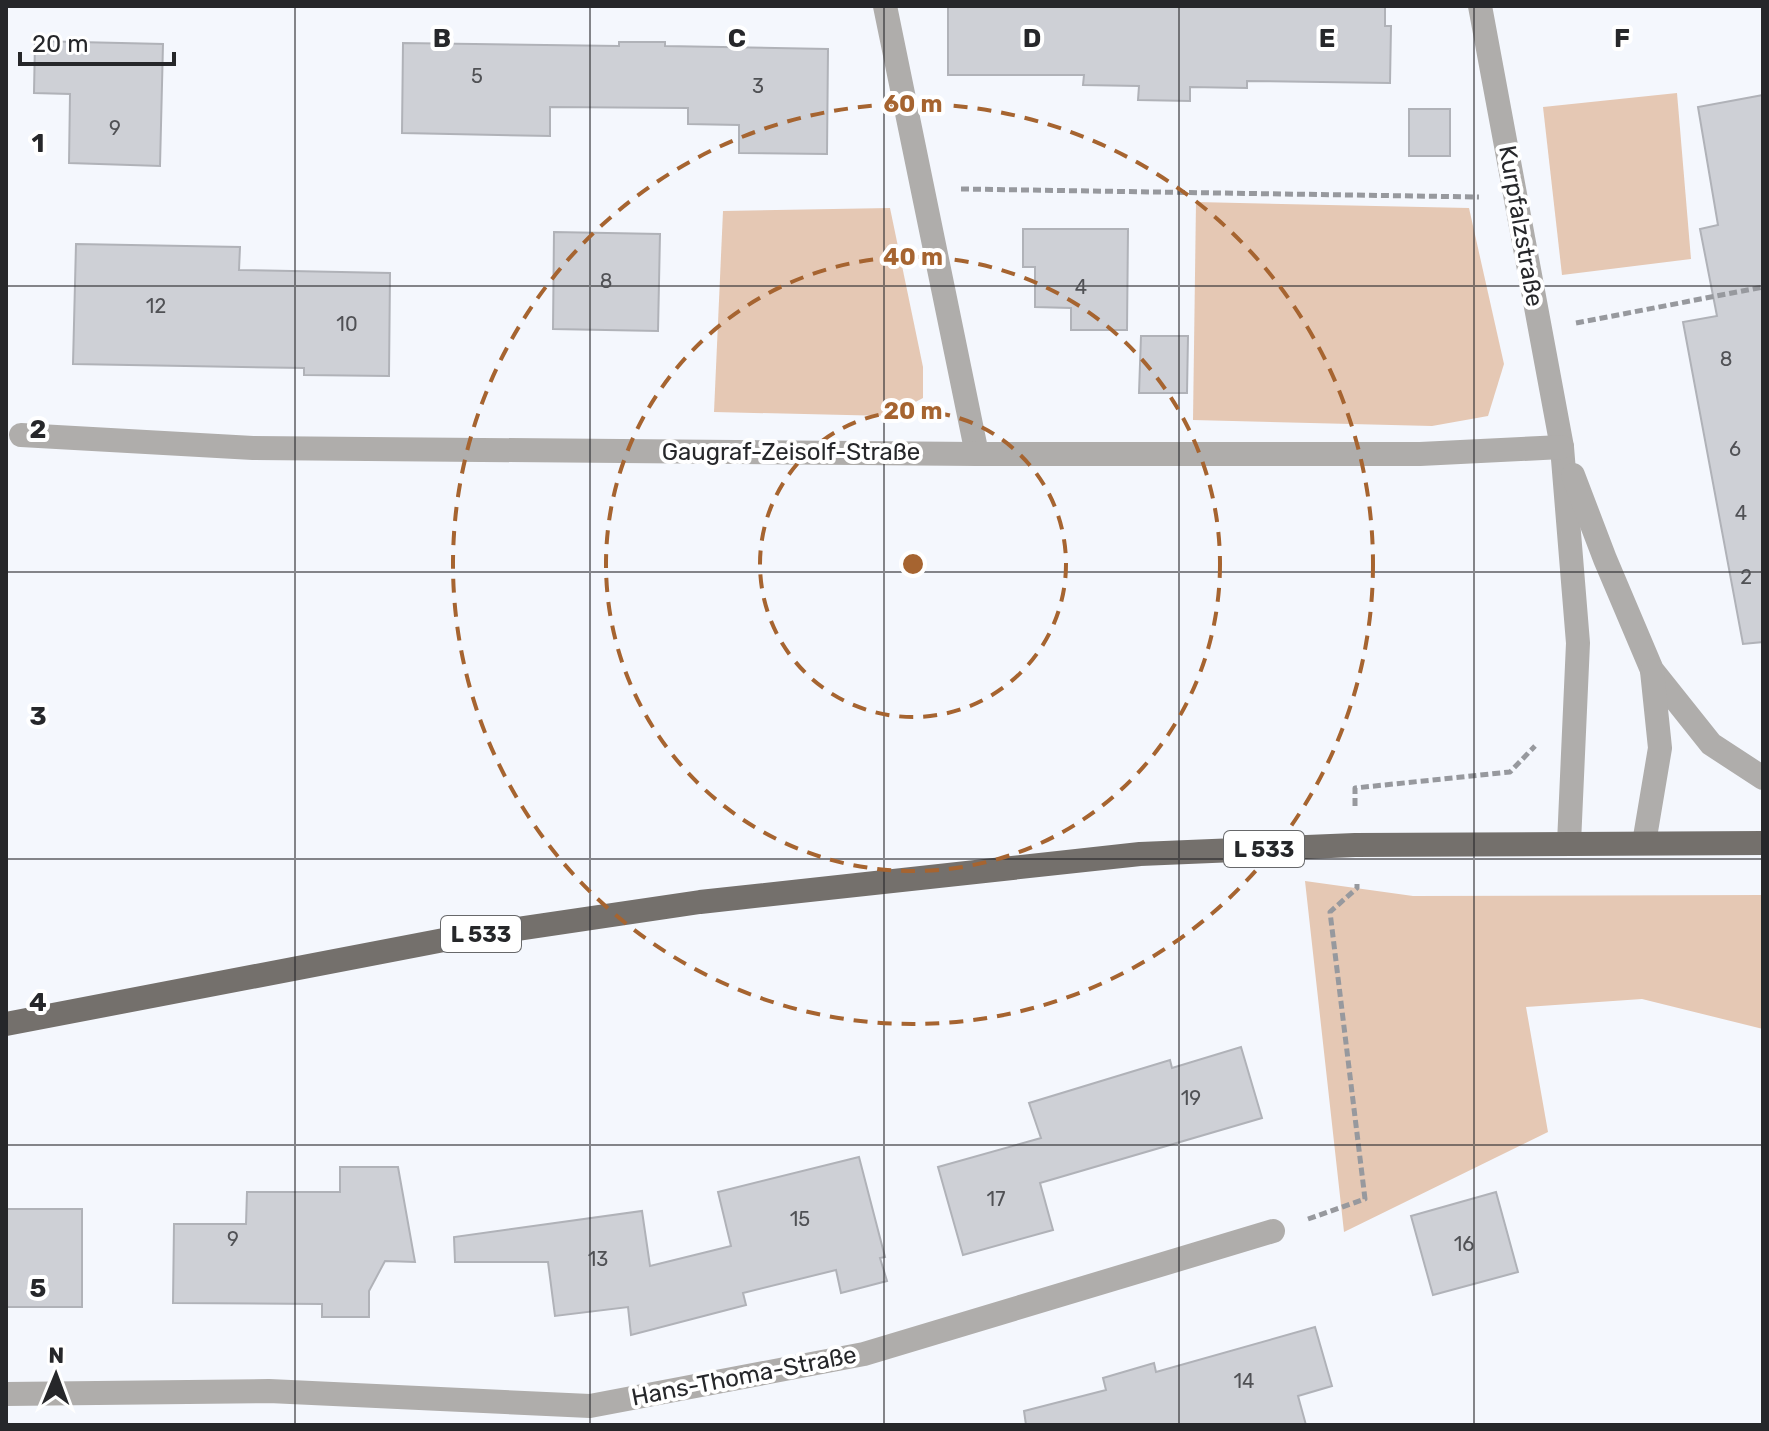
<svg xmlns="http://www.w3.org/2000/svg" width="1769" height="1431" viewBox="0 0 1769 1431" font-family="Rubik,sans-serif">
  <style>
    .green { fill: #e5c8b4 }
    .building { fill: #ced0d6; stroke: #b0b2b8; stroke-width: 2 }
    .lines { fill: none; stroke-linecap: round; stroke-linejoin: round }
    .path { stroke: #97999e; stroke-width: 5; stroke-dasharray: 8 4; stroke-linecap: butt }
    .street { stroke: #afadab; stroke-width: 24 }
    .primary { stroke: #74706c; stroke-width: 24 }
    .grid { fill: none; stroke: #26272a; stroke-width: 2; stroke-opacity: 0.55 }
    .ring { fill: none; stroke: #a66430; stroke-width: 4; stroke-dasharray: 14 10 }
    .labels { text-anchor: middle; dominant-baseline: central; stroke-width: 8; stroke-linejoin: round; paint-order: stroke }
    .number-label { font-size: 20px; fill: #505155 }
    .shield { fill: #fff; stroke: #67686a; stroke-width: 2 }
    .shield-label { font-size: 22px; font-weight: bold; fill: #26272a }
    .street-label { font-size: 24px; fill: #26272a; stroke: #fff }
    .grid-label { font-size: 26px; text-anchor: middle; font-weight: bold; fill: #26272a; stroke: #fff; stroke-width: 8; stroke-linejoin: round; paint-order: stroke }
    .centre { fill: #a66430; stroke: #fff; stroke-width: 4 }
    .ring-label { font-size: 24px; text-anchor: middle; font-weight: bold; fill: #a66430; stroke: #fff; stroke-width: 8; stroke-linejoin: round; paint-order: stroke }
  </style>
  <rect width="100%" height="100%" fill="#f4f7fd"/>
  <g class="green">
    <path d="M 1677,93 L 1691,259 L 1562,275 L 1543,107 Z"/>
    <path d="M 1196,202 L 1469,208 L 1504,364 L 1488,416 L 1432,426 L 1193,420 Z"/>
    <path d="M 890,208 L 923,367 L 923,398 L 889,416 L 714,412 L 723,211 Z"/>
    <path d="M 1305,881 L 1413,896 L 1763,895 L 1763,1029 L 1642,999 L 1526,1007 L 1548,1132 L 1344,1232 Z"/>
  </g>
  <g class="building">
    <path d="M 948,6 L 1385,6 L 1385,26 L 1391,26 L 1390,83 L 1247,81 L 1247,88 L 1190,87 L 1190,101 L 1138,100 L 1139,86 L 1083,85 L 1084,75 L 948,75 Z"/>
    <path d="M 35,41 L 163,44 L 160,166 L 69,163 L 70,94 L 34,93 Z"/>
    <path d="M 619,42 L 665,42 L 665,46 L 828,49 L 827,154 L 739,153 L 739,125 L 688,124 L 688,108 L 550,107 L 550,136 L 402,133 L 403,43 L 619,46 Z"/>
    <path d="M 1763,95 L 1763,642 L 1743,644 L 1683,322 L 1717,316 L 1700,229 L 1718,225 L 1698,107 Z"/>
    <rect x="1409" y="109" width="41" height="47"/>
    <path d="M 1023,229 L 1128,229 L 1127,330 L 1071,330 L 1071,308 L 1035,307 L 1035,267 L 1023,267 Z"/>
    <path d="M 554,232 L 660,234 L 658,331 L 553,329 Z"/>
    <path d="M 76,244 L 240,247 L 239,270 L 390,273 L 389,376 L 304,375 L 304,368 L 73,364 Z"/>
    <path d="M 1141,336 L 1188,336 L 1187,393 L 1139,393 Z"/>
    <path d="M 1241,1047 L 1262,1118 L 1040,1183 L 1053,1230 L 963,1255 L 938,1167 L 1041,1138 L 1029,1103 L 1170,1060 L 1172,1068 Z"/>
    <path d="M 859,1157 L 885,1257 L 880,1258 L 887,1281 L 841,1293 L 836,1270 L 743,1293 L 746,1305 L 631,1335 L 628,1307 L 555,1316 L 548,1262 L 455,1262 L 454,1237 L 642,1211 L 650,1266 L 731,1246 L 718,1192 Z"/>
    <path d="M 340,1167 L 398,1167 L 415,1262 L 385,1261 L 369,1291 L 369,1317 L 322,1317 L 322,1304 L 173,1303 L 174,1224 L 246,1224 L 247,1192 L 340,1192 Z"/>
    <path d="M 1496,1192 L 1518,1272 L 1433,1295 L 1411,1216 Z"/>
    <rect x="6" y="1209" width="76" height="98"/>
    <path d="M 1315,1327 L 1332,1386 L 1298,1396 L 1306,1425 L 1026,1425 L 1024,1411 L 1106,1390 L 1103,1378 L 1154,1363 L 1156,1372 Z"/>
  </g>
  <g class="lines">
    <g class="path">
      <path d="M 961,189 L 1479,197"/>
      <path d="M 1576,323 L 1763,287"/>
      <path d="M 1355,806 L 1355,788 L 1510,772 L 1535,746"/>
      <path d="M 1308,1219 L 1365,1199 L 1330,912 L 1357,888 L 1357,884"/>
    </g>
    <g class="street">
      <path d="M 885,6 L 977,454"/>
      <path d="M 1480,6 L 1562,447 L 1578,643 L 1569,843"/>
      <path d="M 21,435 L 253,448 L 977,454 L 1420,454 L 1562,447"/>
      <path d="M 1573,475 L 1605,559 L 1652,670 L 1711,744 L 1763,778"/>
      <path d="M 1644,843 L 1660,748 L 1652,671"/>
      <path d="M 6,1394 L 269,1391 L 590,1406 L 864,1354 L 1273,1231"/>
    </g>
    <path class="primary" d="M 6,1024 L 449,939 L 700,902 L 1140,854 L 1355,845 L 1763,843"/>
  </g>
  <path class="grid" d="M 295,6 L 295,1425M 590,6 L 590,1425M 884,6 L 884,1425M 1179,6 L 1179,1425M 1474,6 L 1474,1425M 6,286 L 1763,286M 6,572 L 1763,572M 6,859 L 1763,859M 6,1145 L 1763,1145"/>
  <g class="ring">
    <circle cx="913" cy="564" r="153"/>
    <circle cx="913" cy="564" r="307"/>
    <circle cx="913" cy="564" r="460"/>
  </g>
  <g class="labels">
    <g class="number-label">
      <text x="477" y="76">5</text>
      <text x="758" y="86">3</text>
      <text x="115" y="128">9</text>
      <text x="606" y="281">8</text>
      <text x="1081" y="287">4</text>
      <text x="156" y="306">12</text>
      <text x="347" y="324">10</text>
      <text x="1726" y="359">8</text>
      <text x="1735" y="449">6</text>
      <text x="1741" y="513">4</text>
      <text x="1746" y="577">2</text>
      <text x="1191" y="1098">19</text>
      <text x="996" y="1199">17</text>
      <text x="800" y="1219">15</text>
      <text x="233" y="1239">9</text>
      <text x="1464" y="1244">16</text>
      <text x="598" y="1259">13</text>
      <text x="1244" y="1381">14</text>
    </g>
    <g class="shield">
      <rect x="1224" y="831" width="80" height="36" rx="6"/>
      <rect x="441" y="916" width="80" height="36" rx="6"/>
    </g>
    <g class="shield-label">
      <text x="1264" y="849">L 533</text>
      <text x="481" y="934">L 533</text>
    </g>
    <g class="street-label">
      <text transform="translate(1521 226) rotate(80)">Kurpfalzstraße</text>
      <text x="791" y="452">Gaugraf-Zeisolf-Straße</text>
      <text transform="translate(744 1376) rotate(-11)">Hans-Thoma-Straße</text>
    </g>
  </g>
  <g class="grid-label">
    <text x="442" y="47">B</text>
    <text x="737" y="47">C</text>
    <text x="1032" y="47">D</text>
    <text x="1327" y="47">E</text>
    <text x="1622" y="47">F</text>
    <text x="38" y="152">1</text>
    <text x="38" y="438">2</text>
    <text x="38" y="725">3</text>
    <text x="38" y="1011">4</text>
    <text x="38" y="1297">5</text>
  </g>
  <circle cx="913" cy="564" r="12" class="centre"/>
  <g class="ring-label">
    <text x="913" y="112">60 m</text>
    <text x="913" y="265">40 m</text>
    <text x="913" y="419">20 m</text>
  </g>
  <rect width="1769" height="1431" fill="none" stroke="#26272a" stroke-width="16"/>
  <g transform="translate(56 1375) rotate(1)" stroke="#ffffff" stroke-width="6" paint-order="stroke">
  <path d="M0-6L14 30L0 20L-14 30Z" fill="#26272a"/>
  <text y="-12" font-size="22" font-weight="bold" text-anchor="middle" fill="#26272a">N</text>
  </g>
  <path d="M20 52v12h154v-12" fill="none" stroke="#26272a" stroke-width="4"/>
  <text x="32" y="52" font-size="24" fill="#26272a" stroke="#ffffff" stroke-width="6" paint-order="stroke">20 m</text>
</svg>
